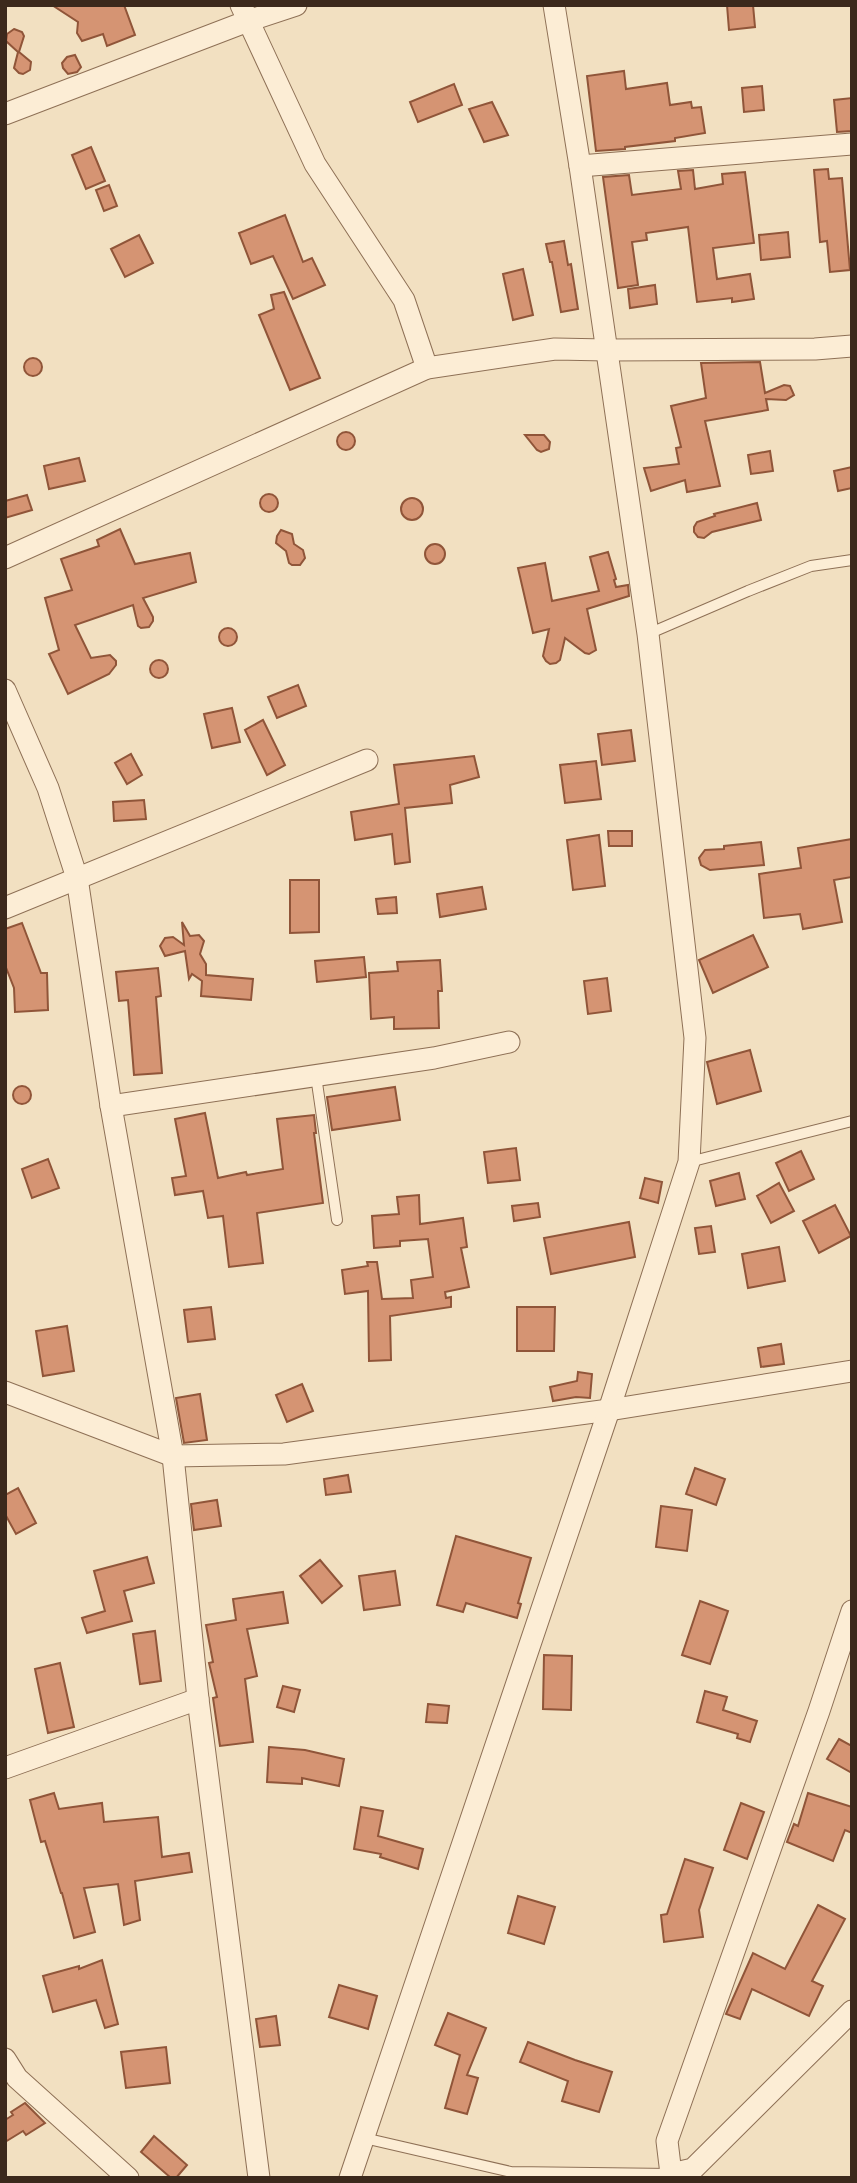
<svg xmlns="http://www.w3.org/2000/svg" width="857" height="2183" viewBox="0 0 857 2183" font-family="'Playfair Display',serif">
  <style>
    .building { fill: #d59473; stroke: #905539; stroke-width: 2 }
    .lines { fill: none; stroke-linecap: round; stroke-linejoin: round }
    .service-casing { stroke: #8e7056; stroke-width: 12 }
    .minor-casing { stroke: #8e7056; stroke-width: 23 }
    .service { stroke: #fcedd5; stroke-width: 10 }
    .minor { stroke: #fcedd5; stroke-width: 21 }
  </style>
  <rect width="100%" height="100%" fill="#f2e0c1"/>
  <g class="building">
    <path d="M 52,5 L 124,5 L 135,35 L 107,46 L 103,34 L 82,41 L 77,33 L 78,22 Z"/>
    <path d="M 727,5 L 753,5 L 755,27 L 729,30 Z"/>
    <path d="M 14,29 L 22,32 L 24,36 L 19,52 L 31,62 L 30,70 L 23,74 L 19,73 L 14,68 L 18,52 L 6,41 L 7,34 Z"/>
    <path d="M 75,55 L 81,67 L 77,72 L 68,74 L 63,68 L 62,63 L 67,57 Z"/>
    <path d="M 624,71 L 626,89 L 667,83 L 670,105 L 691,102 L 692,108 L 701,107 L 705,133 L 675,138 L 675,141 L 625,147 L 625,149 L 596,151 L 587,76 Z"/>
    <path d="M 454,84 L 462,105 L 418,122 L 410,102 Z"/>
    <path d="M 762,86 L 764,110 L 744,112 L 742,88 Z"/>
    <path d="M 852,98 L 852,131 L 837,132 L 834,100 Z"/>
    <path d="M 492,102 L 508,135 L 484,142 L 469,109 Z"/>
    <path d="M 91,147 L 105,181 L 86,189 L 72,155 Z"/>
    <path d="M 828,169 L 829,179 L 842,178 L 850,270 L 830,272 L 827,241 L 820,242 L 814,170 Z"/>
    <path d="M 693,170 L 695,189 L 723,184 L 722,174 L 745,172 L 754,243 L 713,248 L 717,279 L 750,274 L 754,299 L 732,302 L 732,298 L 697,302 L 688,227 L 646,233 L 647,240 L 632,242 L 638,285 L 618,288 L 603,177 L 629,175 L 632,195 L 681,189 L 678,171 Z"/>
    <path d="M 109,185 L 117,206 L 104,211 L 96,190 Z"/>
    <path d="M 285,215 L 303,262 L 312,258 L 325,285 L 293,299 L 273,256 L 251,264 L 239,233 Z"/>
    <path d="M 788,232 L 790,257 L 761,260 L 759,235 Z"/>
    <path d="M 139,235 L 153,263 L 125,277 L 111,249 Z"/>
    <path d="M 564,241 L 568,265 L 571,264 L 578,309 L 561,312 L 552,262 L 550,262 L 546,244 Z"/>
    <path d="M 523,269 L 533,315 L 513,320 L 503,274 Z"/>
    <path d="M 655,285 L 657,304 L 630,308 L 628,289 Z"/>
    <path d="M 284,292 L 320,378 L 290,390 L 259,315 L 274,309 L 271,295 Z"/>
    <circle cx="33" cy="367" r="9"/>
    <path d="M 760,362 L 765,393 L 784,385 L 790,386 L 794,395 L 786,400 L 766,399 L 768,410 L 705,421 L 720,486 L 687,492 L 685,480 L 651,491 L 644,468 L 679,464 L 676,448 L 681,447 L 671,406 L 706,398 L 701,363 Z"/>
    <circle cx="346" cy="441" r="9"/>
    <path d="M 525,435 L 544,435 L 550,442 L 549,449 L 541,452 L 537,450 Z"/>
    <path d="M 770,451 L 773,471 L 751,474 L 748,455 Z"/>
    <path d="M 79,458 L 85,481 L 49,489 L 44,466 Z"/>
    <path d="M 852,467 L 852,488 L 838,491 L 834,471 Z"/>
    <circle cx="269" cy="503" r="9"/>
    <path d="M 27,495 L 32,510 L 5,518 L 5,501 Z"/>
    <circle cx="412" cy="509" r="11"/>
    <path d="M 757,503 L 761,520 L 712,532 L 704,538 L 698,537 L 694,532 L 694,527 L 697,522 L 715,516 L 714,514 Z"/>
    <path d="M 120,529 L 135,564 L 190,553 L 196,582 L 143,598 L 153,617 L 153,621 L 149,627 L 141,628 L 138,626 L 133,605 L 75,625 L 91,658 L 110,655 L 116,661 L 116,665 L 109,674 L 68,694 L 49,654 L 59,650 L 45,598 L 72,590 L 61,559 L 99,546 L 97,540 Z"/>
    <path d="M 281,530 L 292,534 L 294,544 L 303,550 L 305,558 L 300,565 L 292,565 L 289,563 L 286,551 L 276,543 L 277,536 Z"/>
    <circle cx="435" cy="554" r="10"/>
    <path d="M 608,552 L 616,579 L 614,580 L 616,587 L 628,585 L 629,596 L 587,609 L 596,650 L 589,654 L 585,653 L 565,638 L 560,660 L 556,663 L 550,664 L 546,661 L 543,656 L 549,629 L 533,633 L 518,568 L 545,563 L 552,601 L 599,591 L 590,557 Z"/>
    <circle cx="228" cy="637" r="9"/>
    <circle cx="159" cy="669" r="9"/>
    <path d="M 298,685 L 306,706 L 277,718 L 268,697 Z"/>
    <path d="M 232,708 L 240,742 L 212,748 L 204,714 Z"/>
    <path d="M 263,720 L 285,765 L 267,775 L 245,730 Z"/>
    <path d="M 631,730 L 635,761 L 602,765 L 598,734 Z"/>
    <path d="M 131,754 L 142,775 L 127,784 L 115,763 Z"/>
    <path d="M 474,756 L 479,777 L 450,785 L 452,803 L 405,808 L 410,862 L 395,864 L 392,834 L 355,840 L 351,812 L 399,804 L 394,765 Z"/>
    <path d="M 596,761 L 601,799 L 565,803 L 560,765 Z"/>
    <path d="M 144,800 L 146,819 L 114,821 L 113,802 Z"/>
    <path d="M 608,831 L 632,831 L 632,846 L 609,846 Z"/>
    <path d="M 599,835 L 605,886 L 573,890 L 567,840 Z"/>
    <path d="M 852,839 L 852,877 L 834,880 L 842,922 L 803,929 L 800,914 L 764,918 L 759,874 L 801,868 L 798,848 Z"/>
    <path d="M 761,842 L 764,865 L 710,870 L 701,865 L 699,858 L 705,850 L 724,849 L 724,846 Z"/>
    <path d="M 290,880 L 319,880 L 319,932 L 290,933 Z"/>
    <path d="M 482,887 L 486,909 L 440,917 L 437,894 Z"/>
    <path d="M 396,897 L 397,913 L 378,914 L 376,899 Z"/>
    <path d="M 182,922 L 190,936 L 199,935 L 204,941 L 200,954 L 206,964 L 206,975 L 253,979 L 251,1000 L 201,996 L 202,981 L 192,974 L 189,979 L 185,951 L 165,956 L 160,946 L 165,938 L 173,937 L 184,945 Z"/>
    <path d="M 22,923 L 41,973 L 47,973 L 48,1010 L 15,1012 L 14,988 L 5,965 L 5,929 Z"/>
    <path d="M 753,935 L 768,967 L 713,993 L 699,960 Z"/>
    <path d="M 364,957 L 366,977 L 317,982 L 315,961 Z"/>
    <path d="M 440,960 L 442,991 L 438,991 L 439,1028 L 394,1029 L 394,1017 L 371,1019 L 369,973 L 398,971 L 397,962 Z"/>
    <path d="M 158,968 L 161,996 L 156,997 L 162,1073 L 134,1075 L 128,1000 L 119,1001 L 116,972 Z"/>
    <path d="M 607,978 L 611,1011 L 588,1014 L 584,981 Z"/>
    <path d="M 750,1050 L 761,1091 L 717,1104 L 707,1062 Z"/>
    <circle cx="22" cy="1095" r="9"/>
    <path d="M 395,1087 L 400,1120 L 332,1130 L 327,1097 Z"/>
    <path d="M 205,1113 L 218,1178 L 246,1172 L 247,1175 L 283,1169 L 277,1119 L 314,1115 L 316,1133 L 314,1133 L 323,1203 L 257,1213 L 263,1263 L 229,1267 L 223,1216 L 208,1218 L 203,1191 L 175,1195 L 172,1178 L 186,1176 L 175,1119 Z"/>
    <path d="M 516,1148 L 520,1180 L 488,1183 L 484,1152 Z"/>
    <path d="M 801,1151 L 814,1179 L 789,1191 L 776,1163 Z"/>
    <path d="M 48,1159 L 59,1188 L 32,1198 L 22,1169 Z"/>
    <path d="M 739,1173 L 745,1199 L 716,1206 L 710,1181 Z"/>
    <path d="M 645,1178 L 662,1182 L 658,1203 L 640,1198 Z"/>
    <path d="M 779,1183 L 794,1211 L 771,1223 L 757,1196 Z"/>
    <path d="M 419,1195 L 420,1224 L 463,1218 L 467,1247 L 461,1248 L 469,1287 L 445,1292 L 446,1298 L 451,1297 L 451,1307 L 390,1316 L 391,1360 L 369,1361 L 368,1291 L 345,1294 L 342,1270 L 368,1266 L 367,1262 L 377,1262 L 382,1299 L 413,1298 L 411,1280 L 433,1277 L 428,1239 L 400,1241 L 400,1246 L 374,1248 L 372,1216 L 399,1214 L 397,1197 Z"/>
    <path d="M 538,1203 L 540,1217 L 514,1221 L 512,1206 Z"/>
    <path d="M 835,1205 L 851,1236 L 819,1253 L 803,1221 Z"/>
    <path d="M 629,1222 L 635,1257 L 551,1274 L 544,1238 Z"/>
    <path d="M 711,1226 L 715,1252 L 699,1254 L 695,1228 Z"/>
    <path d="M 779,1247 L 785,1281 L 748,1288 L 742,1254 Z"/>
    <path d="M 211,1307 L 215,1339 L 188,1342 L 184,1310 Z"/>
    <path d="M 517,1307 L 555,1307 L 554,1351 L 517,1351 Z"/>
    <path d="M 67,1326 L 74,1371 L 43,1376 L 36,1331 Z"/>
    <path d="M 781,1344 L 784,1364 L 761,1367 L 758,1348 Z"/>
    <path d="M 578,1372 L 592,1374 L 590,1398 L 576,1397 L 553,1401 L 550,1387 L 577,1381 Z"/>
    <path d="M 302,1384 L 313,1411 L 287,1422 L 276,1395 Z"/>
    <path d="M 200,1394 L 207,1440 L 184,1443 L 176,1398 Z"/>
    <path d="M 695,1468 L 725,1479 L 716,1505 L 686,1494 Z"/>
    <path d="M 348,1475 L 351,1492 L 326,1495 L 324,1479 Z"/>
    <path d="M 18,1488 L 36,1523 L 16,1534 L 5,1514 L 5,1495 Z"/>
    <path d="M 217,1500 L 221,1526 L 194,1530 L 191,1504 Z"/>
    <path d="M 661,1506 L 692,1510 L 687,1551 L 656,1547 Z"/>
    <path d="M 456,1536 L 531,1558 L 518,1603 L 521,1604 L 517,1618 L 466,1603 L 463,1612 L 437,1605 Z"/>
    <path d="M 147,1557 L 154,1583 L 124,1591 L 132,1621 L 87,1633 L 82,1618 L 105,1611 L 94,1571 Z"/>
    <path d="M 320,1560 L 342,1586 L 322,1603 L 300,1576 Z"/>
    <path d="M 395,1571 L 400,1605 L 364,1610 L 359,1576 Z"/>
    <path d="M 283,1592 L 288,1623 L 247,1629 L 257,1676 L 245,1679 L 253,1742 L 220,1746 L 213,1698 L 217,1697 L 209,1663 L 213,1662 L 206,1625 L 236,1620 L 233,1599 Z"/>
    <path d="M 700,1601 L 728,1611 L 710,1664 L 682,1655 Z"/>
    <path d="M 155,1631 L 161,1681 L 140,1684 L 133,1634 Z"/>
    <path d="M 544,1655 L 572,1656 L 571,1710 L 543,1709 Z"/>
    <path d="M 60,1663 L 74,1727 L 48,1733 L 35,1669 Z"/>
    <path d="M 283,1686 L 300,1690 L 294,1712 L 277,1707 Z"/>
    <path d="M 705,1691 L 727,1697 L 723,1710 L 757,1721 L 750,1742 L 737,1738 L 738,1734 L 697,1722 Z"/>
    <path d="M 428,1704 L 449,1706 L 447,1723 L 426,1722 Z"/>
    <path d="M 839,1739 L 852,1746 L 852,1773 L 827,1759 Z"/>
    <path d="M 269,1747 L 305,1750 L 344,1759 L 339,1786 L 302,1778 L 302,1784 L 267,1782 Z"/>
    <path d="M 54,1793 L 59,1809 L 102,1803 L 104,1822 L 158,1817 L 162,1857 L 189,1853 L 192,1872 L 135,1881 L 140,1920 L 124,1925 L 118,1884 L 84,1888 L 95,1932 L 74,1938 L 62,1893 L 61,1893 L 45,1841 L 41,1842 L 30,1800 Z"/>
    <path d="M 808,1793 L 852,1807 L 852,1833 L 845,1830 L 833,1861 L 787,1842 L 794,1824 L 798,1826 Z"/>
    <path d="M 741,1803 L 764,1812 L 747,1859 L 724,1850 Z"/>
    <path d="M 361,1807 L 383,1811 L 378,1836 L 423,1849 L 418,1869 L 380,1857 L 381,1854 L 354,1849 Z"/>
    <path d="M 685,1859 L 713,1868 L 699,1910 L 703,1937 L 664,1942 L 661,1915 L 667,1914 Z"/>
    <path d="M 518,1896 L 555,1907 L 544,1944 L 508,1933 Z"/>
    <path d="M 818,1905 L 845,1919 L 812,1981 L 823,1986 L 809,2016 L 752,1989 L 740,2019 L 726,2014 L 753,1953 L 785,1969 Z"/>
    <path d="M 102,1960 L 118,2024 L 105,2028 L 96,2000 L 53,2012 L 43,1976 L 79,1966 L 79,1969 Z"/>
    <path d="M 339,1985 L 377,1996 L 368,2029 L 329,2017 Z"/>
    <path d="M 448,2013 L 486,2028 L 467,2075 L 478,2078 L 467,2114 L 445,2108 L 460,2055 L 435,2045 Z"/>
    <path d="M 276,2016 L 280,2045 L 260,2047 L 256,2019 Z"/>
    <path d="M 528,2042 L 575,2060 L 612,2072 L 599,2112 L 562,2101 L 568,2081 L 520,2062 Z"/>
    <path d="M 166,2047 L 170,2083 L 126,2088 L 121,2052 Z"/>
    <path d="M 25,2103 L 45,2123 L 26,2135 L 23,2131 L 5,2142 L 5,2120 L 13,2115 L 11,2112 Z"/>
    <path d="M 154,2136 L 187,2165 L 176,2178 L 171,2178 L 141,2152 Z"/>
  </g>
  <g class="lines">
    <g class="service-casing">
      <g id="service">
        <path d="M 648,634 L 748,591 L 811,566 L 852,560"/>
        <path d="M 316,1076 L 337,1220"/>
        <path d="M 689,1162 L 852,1121"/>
        <path d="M 364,2138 L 511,2172 L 671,2174"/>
      </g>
    </g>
    <g class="minor-casing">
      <g id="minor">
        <path d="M 241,5 L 315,164 L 404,300 L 427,368"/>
        <path d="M 5,114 L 248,21 L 296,5"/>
        <path d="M 580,166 L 852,144"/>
        <path d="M 5,558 L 427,368 L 555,349 L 607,350 L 815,349 L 852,346"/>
        <path d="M 5,690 L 48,788 L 77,878 L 111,1106 L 173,1456 L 198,1699 L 259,2178"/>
        <path d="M 5,908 L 367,760"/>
        <path d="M 111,1106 L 434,1058 L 509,1042"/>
        <path d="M 5,1392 L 173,1456 L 284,1454 L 609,1410 L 852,1371"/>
        <path d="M 5,1768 L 198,1699"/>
        <path d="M 5,2059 L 17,2078 L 128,2178"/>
        <path d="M 671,2174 L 667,2141 L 819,1711 L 852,1611"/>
        <path d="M 350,2178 L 609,1410 L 689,1162 L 695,1038 L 648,634 L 580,166 L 554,5"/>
        <path d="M 668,2178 L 671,2174 L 693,2169 L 852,2011"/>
      </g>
    </g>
    <use href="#service" class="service"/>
    <use href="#minor" class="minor"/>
  </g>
  <rect width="857" height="2183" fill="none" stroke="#3c291c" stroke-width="14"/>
</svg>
